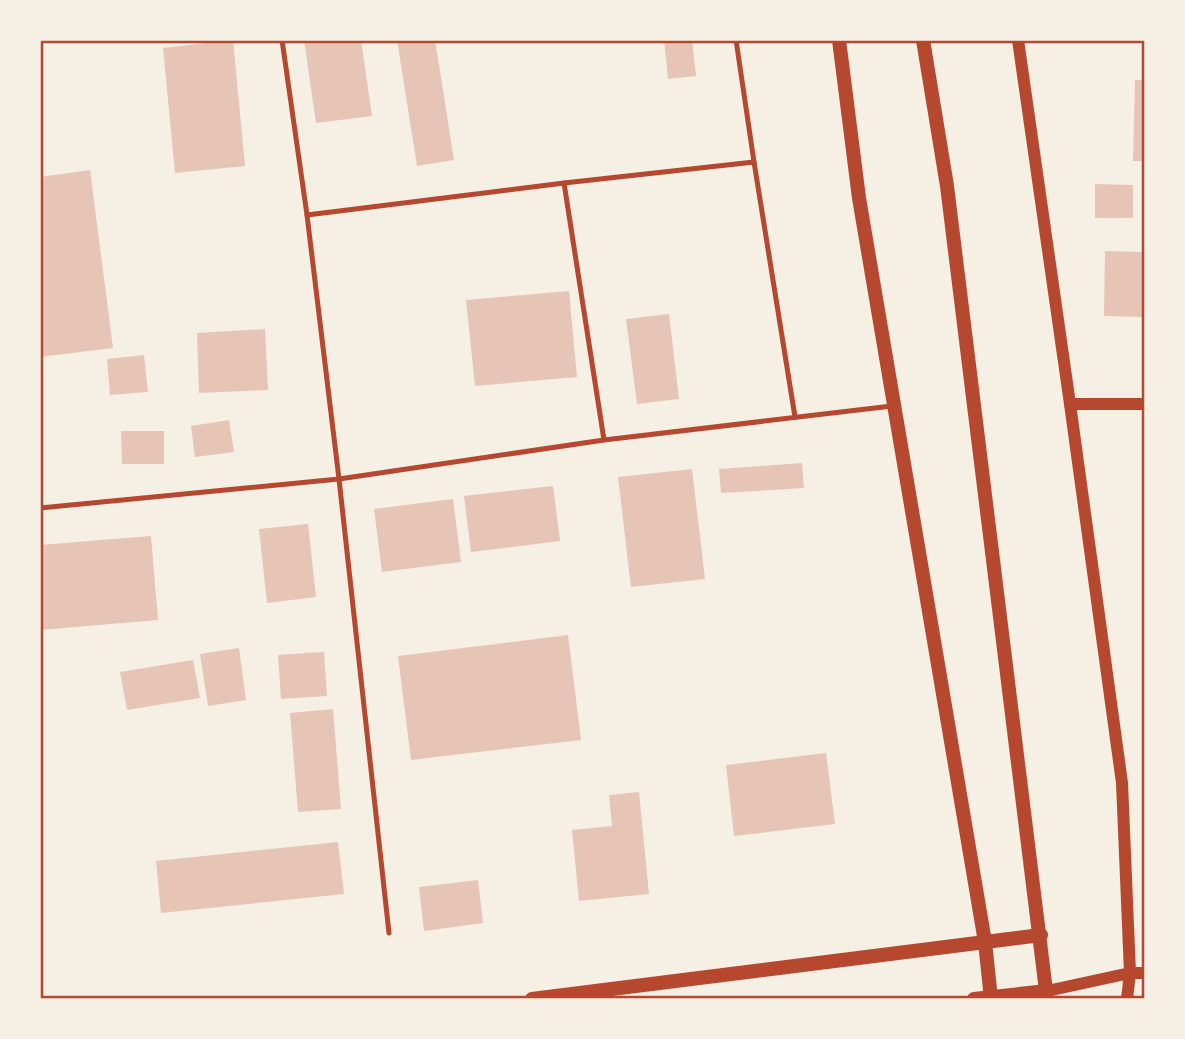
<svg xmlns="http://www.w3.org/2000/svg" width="1185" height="1039" viewBox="0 0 1185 1039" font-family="'Asap Condensed',sans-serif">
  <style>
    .building { fill: #e6c5b7 }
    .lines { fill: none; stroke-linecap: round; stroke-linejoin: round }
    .service { stroke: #b5482f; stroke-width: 5 }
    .tertiary { stroke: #b5482f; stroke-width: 12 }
    .secondary { stroke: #b5482f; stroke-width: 14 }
    .neatline { fill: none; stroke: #b5482f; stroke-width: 2.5 }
  </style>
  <rect width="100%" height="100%" fill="#f6efe4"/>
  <g class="building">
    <path d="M 233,40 L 245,166 L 175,173 L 163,48 Z"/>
    <path d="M 304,40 L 361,40 L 372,116 L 316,123 Z"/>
    <path d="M 397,40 L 435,40 L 454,160 L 417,166 Z"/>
    <path d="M 664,40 L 692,40 L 696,76 L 668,79 Z"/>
    <path d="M 1135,80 L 1145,80 L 1145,161 L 1133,161 Z"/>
    <path d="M 90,170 L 113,348 L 40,357 L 40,177 Z"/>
    <path d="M 1095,184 L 1133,185 L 1133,218 L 1095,218 Z"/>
    <path d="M 1105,251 L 1144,252 L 1142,317 L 1104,316 Z"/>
    <path d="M 569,291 L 577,377 L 475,386 L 466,300 Z"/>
    <path d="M 669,314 L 679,399 L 637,404 L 626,319 Z"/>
    <path d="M 265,329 L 268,390 L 199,393 L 197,333 Z"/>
    <path d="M 144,355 L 148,392 L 110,395 L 107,359 Z"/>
    <path d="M 229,420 L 234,452 L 195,457 L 191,426 Z"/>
    <path d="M 121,431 L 164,431 L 164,464 L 122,464 Z"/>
    <path d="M 802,463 L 804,488 L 721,493 L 719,469 Z"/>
    <path d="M 692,469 L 705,579 L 631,587 L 618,477 Z"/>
    <path d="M 553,486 L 560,541 L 471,552 L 464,496 Z"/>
    <path d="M 453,499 L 461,562 L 382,572 L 374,509 Z"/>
    <path d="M 308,524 L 316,597 L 267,603 L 259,529 Z"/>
    <path d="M 151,536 L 158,620 L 40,630 L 40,545 Z"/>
    <path d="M 568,635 L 581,740 L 411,760 L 398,656 Z"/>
    <path d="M 239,648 L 246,700 L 208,706 L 200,654 Z"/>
    <path d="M 324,652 L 327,696 L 281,699 L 278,655 Z"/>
    <path d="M 193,660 L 200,698 L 127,710 L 120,672 Z"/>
    <path d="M 333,709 L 341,809 L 298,812 L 290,713 Z"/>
    <path d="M 826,753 L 835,824 L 734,836 L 726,765 Z"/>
    <path d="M 639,792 L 649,894 L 579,901 L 572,830 L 612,826 L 609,795 Z"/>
    <path d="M 338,842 L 344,894 L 161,913 L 156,861 Z"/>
    <path d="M 478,880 L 483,923 L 424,931 L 419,887 Z"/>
  </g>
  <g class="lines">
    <g class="service">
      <path d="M 282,40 L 307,215 L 339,479 L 389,933"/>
      <path d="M 736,40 L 754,162 L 795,417"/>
      <path d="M 564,183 L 604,440"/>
      <path d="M 307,215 L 564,183 L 754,162"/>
      <path d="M 40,508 L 339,479 L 604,440 L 892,406"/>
    </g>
    <g class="tertiary">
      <path d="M 1018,40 L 1070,404 L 1145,404"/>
      <path d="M 1070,404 L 1122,783 L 1130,973 L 1127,999"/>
      <path d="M 1047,991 L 1130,973 L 1145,973"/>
    </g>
    <g class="secondary">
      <path d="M 839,40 L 859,198 L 985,942 L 991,999"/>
      <path d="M 923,40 L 947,186 L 1047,999"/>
      <path d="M 532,999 L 1041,935"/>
      <path d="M 974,999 L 1047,991"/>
    </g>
  </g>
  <rect width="1185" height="1039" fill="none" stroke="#f6efe4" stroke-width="84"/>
  <rect x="42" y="42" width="1101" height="955" class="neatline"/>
</svg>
